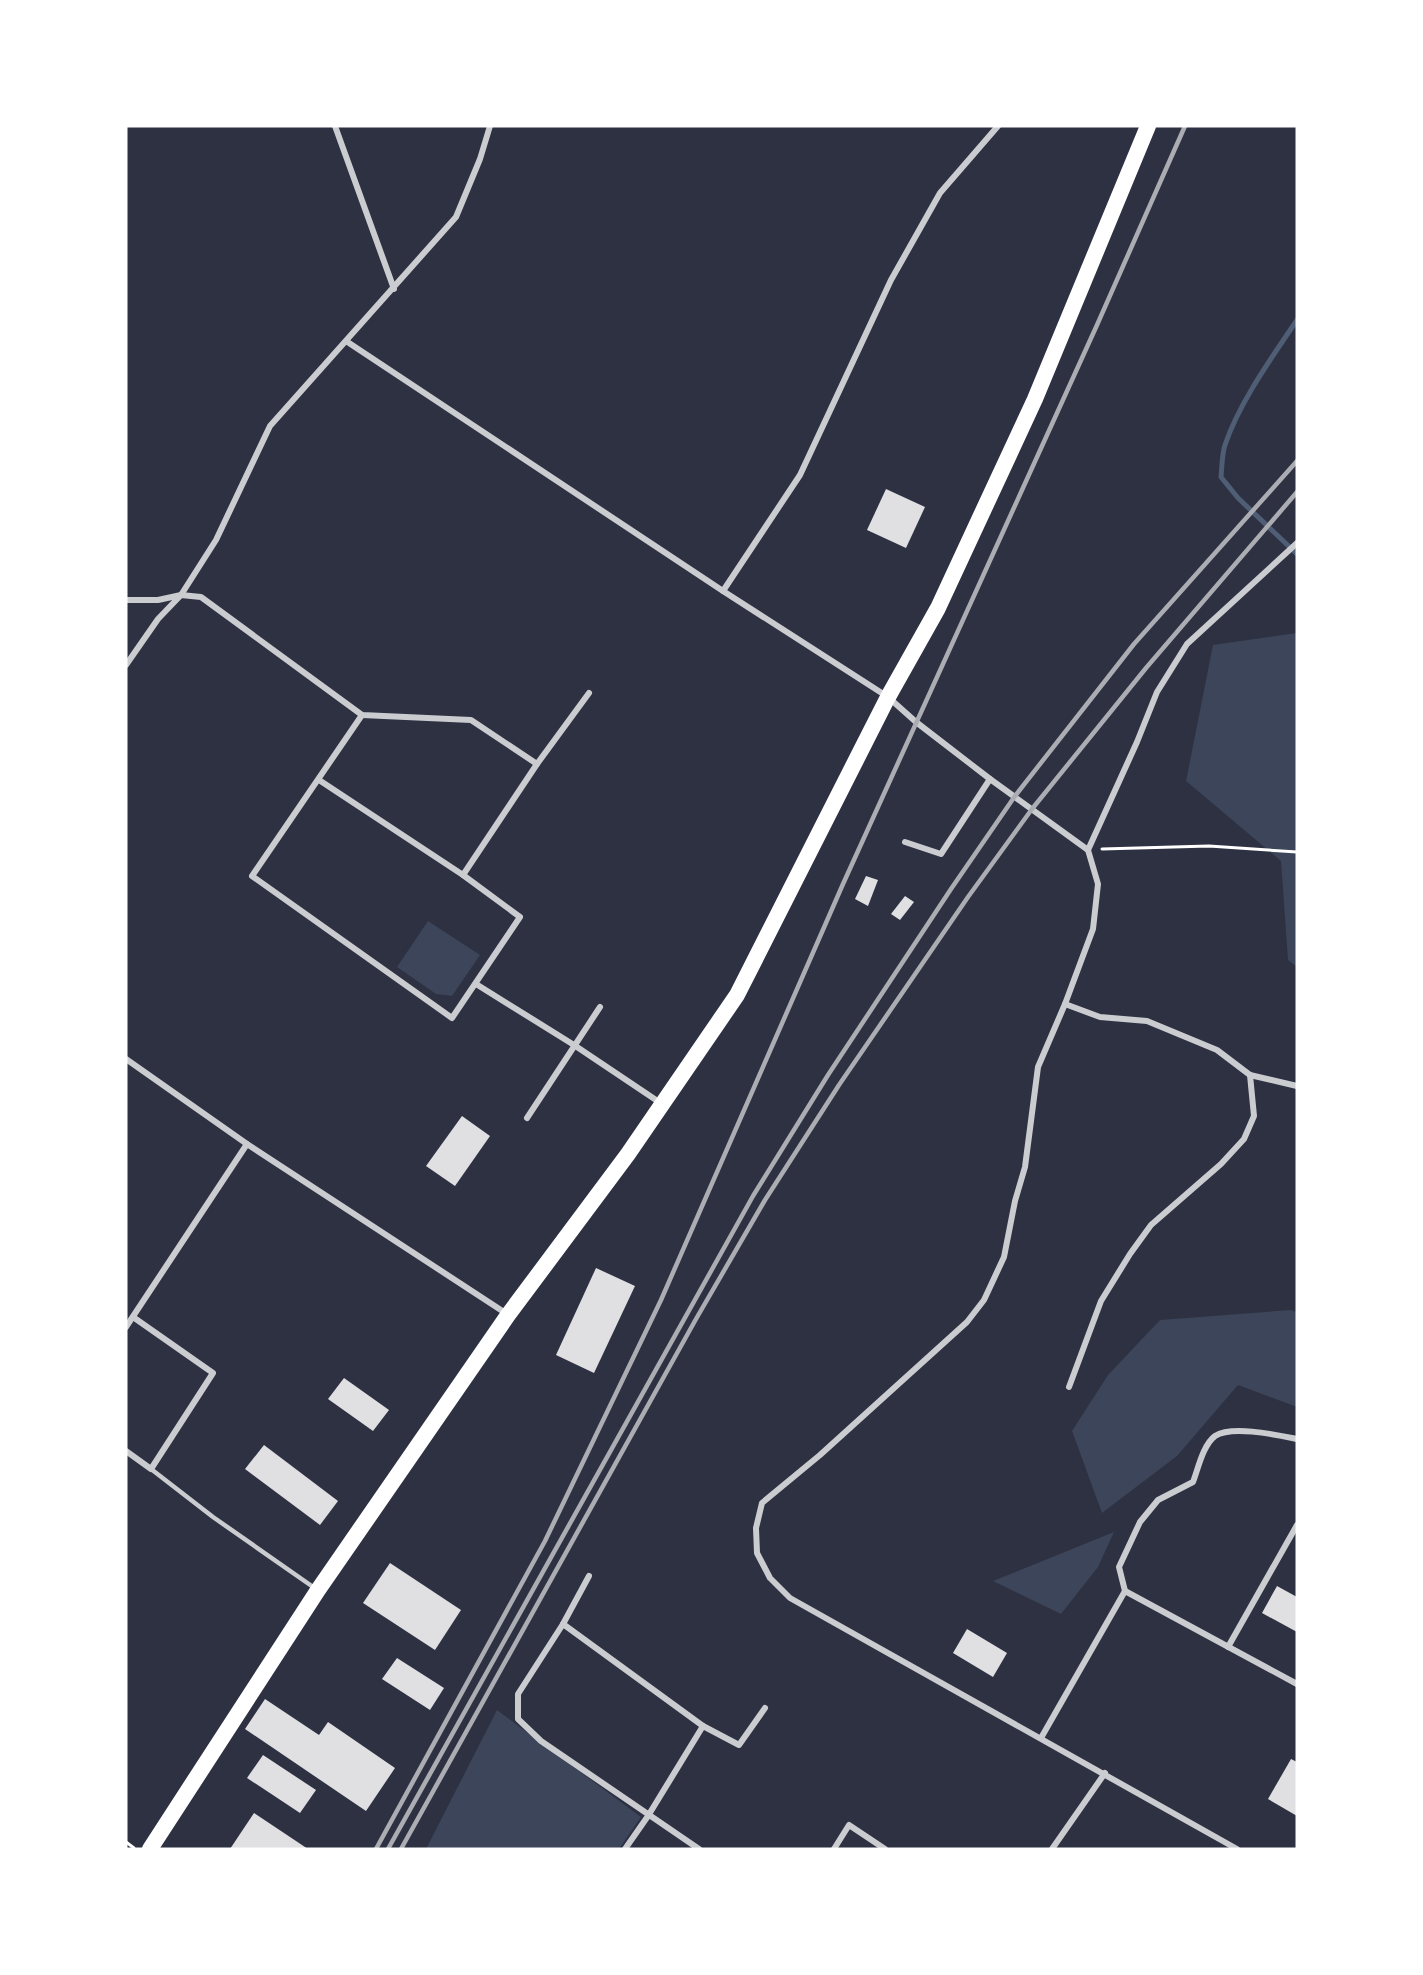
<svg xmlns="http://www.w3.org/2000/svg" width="1423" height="1975" viewBox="0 0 1423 1975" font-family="Helvetica,sans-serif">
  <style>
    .green { fill: #3c4559 }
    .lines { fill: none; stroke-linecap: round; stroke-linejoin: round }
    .stream { stroke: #4f5d75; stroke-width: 5 }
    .building { fill: #e0e0e3 }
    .path { stroke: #fff; stroke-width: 3 }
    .service { stroke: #caccd0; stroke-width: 4.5 }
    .minor { stroke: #caccd0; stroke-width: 6 }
    .trunk { stroke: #fff; stroke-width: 16 }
    .rail { stroke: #abadb3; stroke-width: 4.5 }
  </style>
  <rect width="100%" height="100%" fill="#2d3142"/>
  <g class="green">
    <path d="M 1297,633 L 1297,967 L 1288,960 L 1281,861 L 1186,781 L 1213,645 Z"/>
    <path d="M 428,921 L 480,955 L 452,996 L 436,994 L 397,967 Z"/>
    <path d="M 1290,1310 L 1297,1312 L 1297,1407 L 1238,1385 L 1177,1456 L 1102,1513 L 1072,1431 L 1108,1375 L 1160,1320 Z"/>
    <path d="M 1114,1532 L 1098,1567 L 1061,1614 L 993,1581 Z"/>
    <path d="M 497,1710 L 641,1817 L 619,1849 L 426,1849 Z"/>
  </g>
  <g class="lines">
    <path class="stream" d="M 1297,320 C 1272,357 1239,403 1225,445 C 1222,454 1222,466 1221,477 L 1238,498 L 1297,554"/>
  </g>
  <g class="building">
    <path d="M 886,489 L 925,507 L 906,548 L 867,530 Z"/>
    <path d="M 866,876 L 878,880 L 868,906 L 855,899 Z"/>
    <path d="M 905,896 L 914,902 L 900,920 L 891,914 Z"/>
    <path d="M 462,1116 L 490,1136 L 455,1186 L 426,1166 Z"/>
    <path d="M 596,1268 L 635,1286 L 594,1373 L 556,1355 Z"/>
    <path d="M 344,1378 L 389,1410 L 373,1431 L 328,1399 Z"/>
    <path d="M 264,1445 L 338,1501 L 320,1525 L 245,1469 Z"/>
    <path d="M 390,1563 L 461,1610 L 435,1650 L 363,1603 Z"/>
    <path d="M 1277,1586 L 1297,1597 L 1297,1632 L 1262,1613 Z"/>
    <path d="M 967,1629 L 1007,1653 L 993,1677 L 953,1653 Z"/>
    <path d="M 397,1658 L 444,1688 L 430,1710 L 382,1679 Z"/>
    <path d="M 265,1699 L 319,1735 L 328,1722 L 395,1768 L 366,1811 L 245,1729 Z"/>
    <path d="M 263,1755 L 316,1790 L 300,1813 L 247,1778 Z"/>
    <path d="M 1291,1759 L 1297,1762 L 1297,1816 L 1268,1799 Z"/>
    <path d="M 254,1813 L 308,1849 L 230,1849 Z"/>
  </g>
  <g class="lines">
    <g class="path">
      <path d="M 1102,849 L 1209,846 L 1297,852"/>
      <path d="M 126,1842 L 134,1848"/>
    </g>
    <path class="service" d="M 151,1469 L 213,1517 L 316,1589"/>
    <g class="minor">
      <path d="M 335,126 L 394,289"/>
      <path d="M 346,341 L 723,591 L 888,697 L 916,722 L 990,779 L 1088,850 L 1098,884 L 1093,929 L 1065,1004 L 1038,1067 L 1025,1167 L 1015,1201 L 1004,1257 L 984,1300 L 967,1322 L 820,1455 L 762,1503 L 756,1528 L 757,1553 L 770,1578 L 790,1598 L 1237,1849"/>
      <path d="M 723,591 L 800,475 L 891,280 L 940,193 L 998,126"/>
      <path d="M 126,600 L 158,600 L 181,595 L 201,597 L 362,715 L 471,720 L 537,764"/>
      <path d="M 126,665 L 158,619 L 181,595 L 216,540 L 270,426 L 456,217 L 480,159 L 490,126"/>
      <path d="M 319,780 L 463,875 L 520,917 L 452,1018 L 252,876 L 362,715"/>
      <path d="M 905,842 L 941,854 L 990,779"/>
      <path d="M 1088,850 L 1137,742 L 1157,692 L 1187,644 L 1297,543"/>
      <path d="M 463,875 L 537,764 L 589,693"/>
      <path d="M 476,984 L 574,1045 L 662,1104"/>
      <path d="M 1065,1004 L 1100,1017 L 1147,1021 L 1217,1050 L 1250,1075 L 1297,1086"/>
      <path d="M 126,1059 L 247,1144 L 507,1314"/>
      <path d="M 527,1118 L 600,1007"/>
      <path d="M 126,1327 L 247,1144"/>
      <path d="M 1069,1387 L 1101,1301 L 1130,1254 L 1151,1225 L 1221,1164 L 1244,1139 L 1254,1116 L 1250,1075"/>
      <path d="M 126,1451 L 151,1469 L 213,1373 L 133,1317"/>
      <path d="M 1125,1591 L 1119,1567 L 1140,1522 L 1158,1500 L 1193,1482 C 1198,1469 1203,1445 1215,1436 C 1232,1425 1277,1435 1297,1439"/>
      <path d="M 563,1624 L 589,1576"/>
      <path d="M 1228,1647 L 1297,1525"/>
      <path d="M 703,1726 L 739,1745 L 765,1708"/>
      <path d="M 1041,1738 L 1125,1591 L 1297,1684"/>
      <path d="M 625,1849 L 648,1816 L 703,1726 L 563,1624 L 518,1694 L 518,1719 L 541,1741 L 699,1849"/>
      <path d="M 834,1849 L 849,1825 L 885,1849"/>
      <path d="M 1052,1849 L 1105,1773"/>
    </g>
    <path class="trunk" d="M 150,1849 L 318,1590 L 508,1315 L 628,1154 L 737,995 L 888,697 L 938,608 L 1035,399 L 1148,126"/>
    <g class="rail">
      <path d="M 376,1849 L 545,1541 L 661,1300 L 843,884 L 1097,325 L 1185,126"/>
      <path d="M 388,1849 L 753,1196 L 828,1075 L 951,889 L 1015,796 L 1134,644 L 1297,461"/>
      <path d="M 401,1849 L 696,1319 L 765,1200 L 839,1085 L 968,897 L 1032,809 L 1146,668 L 1297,492"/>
    </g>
  </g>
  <rect width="1423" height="1975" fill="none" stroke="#ffffff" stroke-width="255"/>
</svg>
